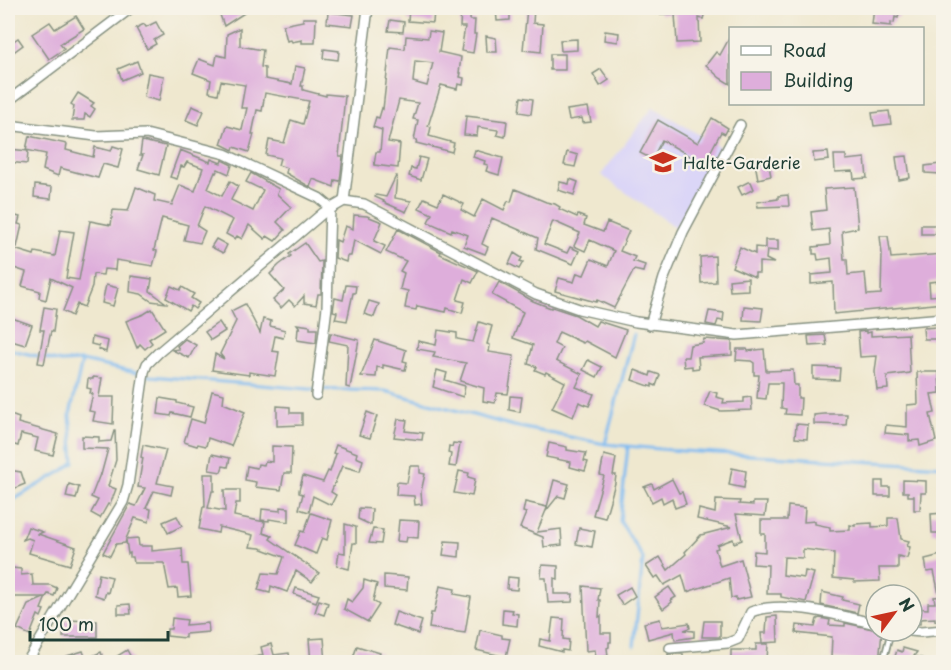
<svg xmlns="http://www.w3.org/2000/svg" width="951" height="670" viewBox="0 0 951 670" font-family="'Playpen Sans',sans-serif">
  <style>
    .built { fill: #dbd6f7 }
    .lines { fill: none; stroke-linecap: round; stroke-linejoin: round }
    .stream { stroke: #7fbbf1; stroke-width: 3 }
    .building { fill: #deaedb; fill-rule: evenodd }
    .service-casing { stroke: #879282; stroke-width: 8 }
    .minor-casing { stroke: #879282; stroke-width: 12 }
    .service { stroke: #fff; stroke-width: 4.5 }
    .minor { stroke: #fff; stroke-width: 9 }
    .labels { text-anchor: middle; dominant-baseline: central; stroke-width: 4.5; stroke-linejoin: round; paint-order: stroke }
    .poi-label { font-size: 16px; fill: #1f3d34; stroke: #f7f3e8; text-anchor: start }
  </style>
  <rect width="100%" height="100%" fill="#f7f3e8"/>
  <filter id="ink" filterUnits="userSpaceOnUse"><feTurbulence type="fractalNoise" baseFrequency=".0167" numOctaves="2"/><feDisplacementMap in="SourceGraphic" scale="12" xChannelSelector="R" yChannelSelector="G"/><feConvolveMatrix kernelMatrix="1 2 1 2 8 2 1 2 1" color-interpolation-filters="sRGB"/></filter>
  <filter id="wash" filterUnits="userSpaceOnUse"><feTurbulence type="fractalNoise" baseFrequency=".008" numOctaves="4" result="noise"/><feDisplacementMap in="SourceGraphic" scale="24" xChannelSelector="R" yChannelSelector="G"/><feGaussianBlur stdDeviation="1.35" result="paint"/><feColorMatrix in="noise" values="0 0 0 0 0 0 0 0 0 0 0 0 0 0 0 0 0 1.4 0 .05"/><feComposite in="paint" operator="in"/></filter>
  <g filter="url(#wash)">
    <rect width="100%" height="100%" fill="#efe8cf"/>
    <path class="built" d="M 653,107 L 723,149 L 678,229 L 601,175 Z"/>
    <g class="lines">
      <g class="stream">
        <path d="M 8,349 L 61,362 L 82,361"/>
        <path d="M 605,444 L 634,334"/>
        <path d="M 628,446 L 620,521 L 643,558 L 634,646"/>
        <path d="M 8,503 L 64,470 L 74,462 L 70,415 L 82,361 L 150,376 L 309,389 L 385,391 L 514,426 L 605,444 L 682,451 L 944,466"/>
      </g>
    </g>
    <g id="blocks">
      <g class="building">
        <path d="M 231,8 L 252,8 L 224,26 L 219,12 Z"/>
        <path d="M 409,8 L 434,10 L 433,23 L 408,21 Z"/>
        <path d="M 461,8 L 471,8 L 470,20 L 475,20 L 474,34 L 476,34 L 473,53 L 461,51 L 465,27 L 460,27 Z"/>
        <path d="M 496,8 L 510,8 L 510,20 L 497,21 Z"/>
        <path d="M 527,8 L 534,8 L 533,23 L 543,24 L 541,52 L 523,50 Z"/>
        <path d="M 660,8 L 706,8 L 703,19 L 699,18 L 700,42 L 677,43 L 675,14 L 660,14 Z"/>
        <path d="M 874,8 L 900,8 L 898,18 L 895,17 L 894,23 L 891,22 L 891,26 L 872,24 Z"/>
        <path d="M 328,12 L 354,15 L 352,26 L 327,23 Z"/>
        <path d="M 76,16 L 84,29 L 60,44 L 64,49 L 49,59 L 32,34 L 50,22 L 55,29 Z"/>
        <path d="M 303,18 L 316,18 L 315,43 L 302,43 L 302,40 L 292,42 L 291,40 L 287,41 L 283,25 L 303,21 Z"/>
        <path d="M 390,20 L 404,22 L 403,32 L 388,31 Z"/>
        <path d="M 156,22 L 163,35 L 154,40 L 156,44 L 147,49 L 136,28 L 144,24 L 146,27 Z"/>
        <path d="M 240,28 L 240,46 L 263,50 L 261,67 L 265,68 L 265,79 L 292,84 L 295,66 L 305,68 L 301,86 L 303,86 L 303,90 L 326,96 L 326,94 L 345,96 L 339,156 L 343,156 L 340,181 L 335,180 L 334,187 L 313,179 L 310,187 L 286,173 L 287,168 L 278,165 L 280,158 L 266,155 L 269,140 L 284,143 L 291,120 L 303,124 L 309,101 L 265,93 L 262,111 L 257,110 L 252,134 L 254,134 L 249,152 L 234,147 L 233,150 L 221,144 L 227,126 L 242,130 L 247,108 L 241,108 L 245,85 L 221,81 L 218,94 L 209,92 L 211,80 L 193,73 L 199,59 L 215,65 L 217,55 L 226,57 L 227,34 Z"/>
        <path d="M 429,31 L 442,33 L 439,52 L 461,57 L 459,73 L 461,73 L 460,77 L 464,78 L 463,85 L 458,84 L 457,89 L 441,85 L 428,126 L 431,127 L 429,136 L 454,143 L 452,152 L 416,143 L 417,140 L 414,140 L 418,120 L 413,119 L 418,103 L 399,100 L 388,142 L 400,144 L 398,168 L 374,165 L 376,152 L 380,152 L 382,130 L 373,127 L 376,117 L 379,118 L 382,108 L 383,109 L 390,47 L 405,49 L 406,36 L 428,38 ZM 415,61 L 433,63 L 427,86 L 413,82 Z"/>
        <path d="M 605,31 L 619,33 L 618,42 L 604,40 Z"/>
        <path d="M 486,36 L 496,38 L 497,52 L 487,52 Z"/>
        <path d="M 730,37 L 730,84 L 720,78 L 706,65 L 716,52 L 720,55 Z"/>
        <path d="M 18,38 L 23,45 L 8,56 L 8,45 Z"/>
        <path d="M 577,39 L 577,50 L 561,51 L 560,40 Z"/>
        <path d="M 324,49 L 339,51 L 338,60 L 323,58 Z"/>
        <rect x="550" y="54" width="15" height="16"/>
        <path d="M 137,61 L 141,72 L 122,80 L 118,69 Z"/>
        <path d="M 601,69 L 609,80 L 600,86 L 593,74 Z"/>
        <path d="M 148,73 L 164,76 L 159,101 L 144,97 Z"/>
        <path d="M 78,93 L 94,103 L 91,106 L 95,109 L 90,117 L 85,114 L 84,120 L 72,120 L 74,106 L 71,104 Z"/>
        <path d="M 521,97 L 533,99 L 531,114 L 519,112 Z"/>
        <path d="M 192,106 L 204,111 L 198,125 L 186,120 Z"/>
        <path d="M 588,107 L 591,122 L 583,123 L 582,118 L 569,120 L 567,110 Z"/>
        <path d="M 889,111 L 891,124 L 874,126 L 872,113 Z"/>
        <path d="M 466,116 L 507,121 L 505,137 L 497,135 L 498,130 L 478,127 L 477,136 L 464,135 Z"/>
        <path d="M 712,118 L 728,128 L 725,134 L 721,132 L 704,164 L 662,140 L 652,159 L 640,153 L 658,120 L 698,143 Z"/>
        <path d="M 29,136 L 67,144 L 66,150 L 93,157 L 95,147 L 111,151 L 113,146 L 123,149 L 118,168 L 103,164 L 98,178 L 60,168 L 58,176 L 43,170 L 46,154 L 26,150 Z"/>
        <path d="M 142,141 L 166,146 L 159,175 L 138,169 L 143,155 L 140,155 Z"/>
        <path d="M 9,149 L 28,151 L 27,164 L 8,162 Z"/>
        <path d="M 180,150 L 210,162 L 211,159 L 221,163 L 222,160 L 232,165 L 229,174 L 218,169 L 216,173 L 215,172 L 208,189 L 222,196 L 230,181 L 238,186 L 231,200 L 253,211 L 263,190 L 246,182 L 251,173 L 279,189 L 277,194 L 291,207 L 277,222 L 285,230 L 275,241 L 267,236 L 265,239 L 249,225 L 242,239 L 237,236 L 235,239 L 226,234 L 233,220 L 205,206 L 197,226 L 205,231 L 200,243 L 184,240 L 188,225 L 162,218 L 154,250 L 157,251 L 153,266 L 116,260 L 115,270 L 104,269 L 103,275 L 93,274 L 92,287 L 84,307 L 77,304 L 72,316 L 63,311 L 72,288 L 51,278 L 46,300 L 39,298 L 40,291 L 22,286 L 26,272 L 8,266 L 11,248 L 34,255 L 35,252 L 55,256 L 60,230 L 74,232 L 66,278 L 79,280 L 90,221 L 111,225 L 113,210 L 128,211 L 136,187 L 155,195 L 154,201 L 172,205 L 180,185 L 195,191 L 203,168 L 187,162 L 184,167 L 181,166 L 177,179 L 170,177 Z"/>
        <path d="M 475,150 L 503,158 L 499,175 L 486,171 L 488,165 L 484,164 L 485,161 L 473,157 Z"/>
        <path d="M 567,152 L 578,155 L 575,167 L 564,165 Z"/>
        <path d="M 828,152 L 829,160 L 814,162 L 813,153 Z"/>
        <path d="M 834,155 L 846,155 L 846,160 L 865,158 L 867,178 L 854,179 L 853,171 L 835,172 Z"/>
        <path d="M 907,156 L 910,178 L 899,180 L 896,157 Z"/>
        <path d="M 419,157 L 427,159 L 421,180 L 409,176 L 411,168 L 416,169 Z"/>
        <path d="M 765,161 L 767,167 L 769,166 L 771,176 L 758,179 L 755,163 Z"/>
        <path d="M 940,164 L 941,174 L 925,173 L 925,166 Z"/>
        <path d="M 396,176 L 397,176 L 395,198 L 411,201 L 406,212 L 383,202 L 384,201 L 375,197 L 376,195 L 386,197 Z"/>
        <path d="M 570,179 L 578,182 L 574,195 L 558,190 L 560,182 L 569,184 Z"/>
        <path d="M 748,182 L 751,182 L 754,189 L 742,195 L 738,187 Z"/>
        <path d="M 35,185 L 52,187 L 51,199 L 34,197 Z"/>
        <path d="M 854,187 L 858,228 L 842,231 L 844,259 L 847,259 L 848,275 L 865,273 L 867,295 L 881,294 L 882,254 L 880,236 L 888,236 L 891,258 L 944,254 L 944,271 L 939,271 L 940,281 L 929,282 L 930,296 L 942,295 L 943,303 L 834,314 L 833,282 L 811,284 L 811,275 L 832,273 L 831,258 L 818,260 L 817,254 L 813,254 L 813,247 L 830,245 L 829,229 L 813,231 L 811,212 L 826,210 L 824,189 Z"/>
        <path d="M 515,189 L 546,202 L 555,204 L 560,207 L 559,209 L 577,217 L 578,215 L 586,218 L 584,225 L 603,232 L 607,222 L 629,231 L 620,251 L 635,257 L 633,261 L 645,265 L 643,272 L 634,270 L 614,308 L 597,300 L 596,302 L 555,291 L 559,278 L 574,282 L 577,273 L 584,275 L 591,259 L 608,266 L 614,251 L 590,240 L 585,251 L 574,246 L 580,233 L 553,221 L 544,244 L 567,253 L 570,247 L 579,251 L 573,264 L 536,249 L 538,238 L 492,218 L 482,244 L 488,247 L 485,254 L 464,246 L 468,235 L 452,229 L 451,232 L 428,222 L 432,214 L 419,208 L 424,198 L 438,204 L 443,194 L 464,204 L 461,210 L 474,217 L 483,199 L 504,210 L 508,201 L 511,202 Z"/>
        <path d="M 788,195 L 789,206 L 758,207 L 757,202 L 778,199 L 778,196 Z"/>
        <path d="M 8,214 L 20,217 L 18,224 L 22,225 L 17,247 L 9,244 L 11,238 L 8,237 L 10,222 L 8,221 Z"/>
        <path d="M 354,215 L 367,216 L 382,222 L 374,241 L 385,246 L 381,254 L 354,240 L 351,256 L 347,256 L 346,262 L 335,258 L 336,240 L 340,242 L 345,226 L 353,229 Z"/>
        <rect x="921" y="225" width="15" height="9"/>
        <path d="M 398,229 L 441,252 L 440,254 L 478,271 L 472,283 L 464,279 L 457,300 L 465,302 L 462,313 L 447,308 L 446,312 L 417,306 L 416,310 L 405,308 L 408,291 L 400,289 L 404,273 L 400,271 L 406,261 L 386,252 Z"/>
        <path d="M 216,239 L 227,245 L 223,253 L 211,247 Z"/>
        <path d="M 765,240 L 778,240 L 778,251 L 767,250 L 766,259 L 774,263 L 759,262 L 759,273 L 755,273 L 755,277 L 732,267 L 740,247 L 755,254 L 755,247 L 765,248 Z"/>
        <path d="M 305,243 L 318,262 L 322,261 L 321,294 L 318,294 L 316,305 L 304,303 L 304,296 L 295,306 L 289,300 L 281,308 L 273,300 L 284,290 L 270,274 L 279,265 L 291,256 L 289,254 Z"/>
        <path d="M 514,253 L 522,258 L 520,261 L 523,262 L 519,269 L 509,264 Z"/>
        <path d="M 715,256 L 716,282 L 701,283 L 700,257 Z"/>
        <path d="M 131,276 L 152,279 L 150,291 L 166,303 L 151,301 L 141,294 L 130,292 Z"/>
        <path d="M 748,278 L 748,290 L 730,291 L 729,280 Z"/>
        <path d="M 499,282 L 533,301 L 551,308 L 552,307 L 576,315 L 595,326 L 598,321 L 626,330 L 615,357 L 585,341 L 583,343 L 559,332 L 554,344 L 562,348 L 556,361 L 582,374 L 576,387 L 594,394 L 589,406 L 579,402 L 573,417 L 552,408 L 565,382 L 546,372 L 545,374 L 535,370 L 537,367 L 528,364 L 533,345 L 513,338 L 523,312 L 492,295 Z"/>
        <path d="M 106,285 L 118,288 L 113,306 L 102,303 Z"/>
        <path d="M 346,285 L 356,286 L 355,293 L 353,293 L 347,321 L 335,319 L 337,312 L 333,311 L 335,298 L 343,300 Z"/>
        <path d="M 171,286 L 180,290 L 182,287 L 194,294 L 191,298 L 199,303 L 195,309 L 191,306 L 188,311 L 166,298 Z"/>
        <path d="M 369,301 L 379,304 L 374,317 L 364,314 Z"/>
        <path d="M 245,304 L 260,333 L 263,319 L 271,321 L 270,326 L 285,330 L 283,338 L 275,336 L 272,351 L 279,352 L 275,376 L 249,372 L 249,375 L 212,370 L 215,354 L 224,359 L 220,354 L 236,321 L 231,311 Z"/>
        <path d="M 744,306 L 763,308 L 761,321 L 743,320 Z"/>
        <path d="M 44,307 L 56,309 L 53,332 L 51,331 L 44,364 L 38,363 L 44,330 L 40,330 Z"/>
        <path d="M 152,309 L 165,329 L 149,339 L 152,343 L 145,349 L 140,344 L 137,348 L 126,321 L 144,314 Z"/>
        <path d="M 709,311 L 724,313 L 723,321 L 718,320 L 716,326 L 706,324 Z"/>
        <path d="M 12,318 L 32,325 L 25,345 L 8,340 L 8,332 Z"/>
        <path d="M 219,322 L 225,331 L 211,340 L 205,332 Z"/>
        <path d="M 479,322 L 492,326 L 487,344 L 490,345 L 489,352 L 514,356 L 508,394 L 497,393 L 495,403 L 483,401 L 484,388 L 460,381 L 466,363 L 433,357 L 435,352 L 417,349 L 418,341 L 436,345 L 438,330 L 457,333 L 457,339 L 473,342 Z"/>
        <path d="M 297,324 L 310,326 L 310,329 L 317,329 L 316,343 L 297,340 L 298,328 L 300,328 Z"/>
        <path d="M 937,327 L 937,339 L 924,339 L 923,328 Z"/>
        <path d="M 866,331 L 866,333 L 871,332 L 871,336 L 908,334 L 910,373 L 887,376 L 888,389 L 877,390 L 875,372 L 877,356 L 860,357 L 858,332 Z"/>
        <path d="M 331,333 L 359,340 L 350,388 L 346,387 L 348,345 L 329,341 Z"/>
        <path d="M 825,335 L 827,345 L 809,346 L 808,336 Z"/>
        <path d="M 92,337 L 108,341 L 106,352 L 98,349 L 99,346 L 91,344 Z"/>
        <path d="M 185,339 L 196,345 L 189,358 L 172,350 L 179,349 L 177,346 Z"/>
        <path d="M 704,339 L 732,341 L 732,355 L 698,357 L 699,368 L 692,369 L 692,366 L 684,367 L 683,357 L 688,357 L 690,345 L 703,343 Z"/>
        <path d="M 375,340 L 406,350 L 403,361 L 407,362 L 405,370 L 383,365 L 383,368 L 377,367 L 376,377 L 361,376 Z"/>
        <path d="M 737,349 L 747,349 L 748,351 L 764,349 L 766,371 L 793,370 L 794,385 L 798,385 L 798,398 L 801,398 L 800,415 L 785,414 L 786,409 L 781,408 L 782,383 L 768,383 L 766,399 L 757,398 L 759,375 L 754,375 L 754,363 L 751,361 L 736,360 Z"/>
        <path d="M 588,360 L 602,367 L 597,377 L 583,370 Z"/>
        <path d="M 813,367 L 840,368 L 839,380 L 813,379 Z"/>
        <path d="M 437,370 L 447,373 L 445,380 L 465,386 L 463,397 L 433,387 Z"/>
        <path d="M 635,370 L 650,376 L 651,372 L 660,375 L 656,386 L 652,384 L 652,387 L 632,380 Z"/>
        <path d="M 917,372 L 939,372 L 940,393 L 931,394 L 935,413 L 930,414 L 936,441 L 920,446 L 919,440 L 909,441 L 909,435 L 885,433 L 886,425 L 907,427 L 907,405 L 918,404 Z"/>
        <path d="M 93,377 L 102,378 L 99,397 L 114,397 L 113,424 L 93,421 L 95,412 L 89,411 L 93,394 L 90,393 L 91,389 L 87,388 L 88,379 L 93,379 Z"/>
        <path d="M 212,391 L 224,394 L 223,403 L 245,412 L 231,446 L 208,438 L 206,446 L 198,444 L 197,446 L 184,442 L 191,419 L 204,423 Z"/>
        <path d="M 710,391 L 717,393 L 716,397 L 724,399 L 723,403 L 744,402 L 744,398 L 751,397 L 752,410 L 721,411 L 708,407 L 705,406 L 705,403 Z"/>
        <path d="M 510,396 L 522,397 L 520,412 L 509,410 Z"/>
        <path d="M 160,398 L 177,401 L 177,403 L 193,407 L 190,417 L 172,413 L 171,416 L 158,414 Z"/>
        <path d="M 277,406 L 290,407 L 290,413 L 302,413 L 302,425 L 277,426 Z"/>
        <path d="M 367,412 L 377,416 L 370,438 L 359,435 Z"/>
        <path d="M 8,414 L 19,418 L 18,423 L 58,434 L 53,455 L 35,451 L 38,438 L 21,434 L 18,446 L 8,443 Z"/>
        <path d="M 824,414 L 847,414 L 846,425 L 814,424 L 814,415 Z"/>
        <path d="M 398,419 L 407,420 L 405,431 L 423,433 L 422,440 L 394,437 Z"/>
        <path d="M 796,424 L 808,425 L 807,439 L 795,438 Z"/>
        <path d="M 114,431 L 115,431 L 116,460 L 108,486 L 116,489 L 110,505 L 108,504 L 100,518 L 91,513 L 98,500 L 91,497 L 100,474 L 101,475 L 108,449 L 82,448 L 82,436 L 99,437 L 99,442 L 111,441 Z"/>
        <path d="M 453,443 L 460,444 L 456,467 L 449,466 L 451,454 L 448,453 L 449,446 L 452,447 Z"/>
        <path d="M 549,443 L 567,447 L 567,450 L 586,453 L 584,461 L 588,462 L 585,471 L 570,467 L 571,462 L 546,457 Z"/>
        <path d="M 143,445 L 166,450 L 157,483 L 173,486 L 171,495 L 154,491 L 146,508 L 151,509 L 149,522 L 135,518 L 126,539 L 138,538 L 139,546 L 152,546 L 152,551 L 182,548 L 183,564 L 188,564 L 191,596 L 178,597 L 177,588 L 169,589 L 164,563 L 134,563 L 133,557 L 130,557 L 130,553 L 128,554 L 126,540 L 125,543 L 116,544 L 110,556 L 103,553 L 130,504 L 136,506 L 145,488 L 138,487 L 143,458 L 141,457 Z"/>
        <path d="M 336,445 L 357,453 L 356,457 L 363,460 L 360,471 L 342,466 L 331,492 L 336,495 L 331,505 L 313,496 L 309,512 L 299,509 L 303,494 L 299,493 L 299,490 L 303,476 L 323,482 L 328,471 L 330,472 L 336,454 L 333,453 Z"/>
        <path d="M 272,446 L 292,447 L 291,473 L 284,473 L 281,490 L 255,487 L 256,482 L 245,480 L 247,466 L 257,468 L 258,464 L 264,465 L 265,461 L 272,462 Z"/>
        <path d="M 212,454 L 230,458 L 228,467 L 223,466 L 221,472 L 209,470 Z"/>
        <path d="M 604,455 L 616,458 L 613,475 L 616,475 L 615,483 L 605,518 L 593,515 L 604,476 L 600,475 Z"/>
        <path d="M 410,466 L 420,466 L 420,473 L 425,474 L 421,492 L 422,504 L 415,505 L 414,496 L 396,495 L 397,482 L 407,483 Z"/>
        <path d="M 732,468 L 746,471 L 744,488 L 729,485 Z"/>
        <path d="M 8,470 L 21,472 L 25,484 L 8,491 Z"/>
        <path d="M 459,471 L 469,473 L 468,477 L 475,479 L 472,496 L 454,493 Z"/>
        <path d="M 204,474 L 214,474 L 214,491 L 212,491 L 208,508 L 225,511 L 224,490 L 240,490 L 240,503 L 236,503 L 234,516 L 265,522 L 263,533 L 272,536 L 270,539 L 319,573 L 312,582 L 296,571 L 287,592 L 271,586 L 270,593 L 258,590 L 263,573 L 278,574 L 284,557 L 260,548 L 250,547 L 253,535 L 219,527 L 218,533 L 199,529 L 203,507 L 205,507 Z"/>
        <path d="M 672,479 L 679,493 L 682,492 L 686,504 L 675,508 L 672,498 L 663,503 L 661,497 L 652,502 L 644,487 L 652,484 L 654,489 Z"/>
        <path d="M 554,480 L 569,484 L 565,498 L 558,496 L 546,511 L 547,508 L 537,532 L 561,529 L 562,545 L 544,547 L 543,537 L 520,528 L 526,513 L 523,512 L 525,502 L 547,507 Z"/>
        <path d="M 903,480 L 926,481 L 926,493 L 921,493 L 920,510 L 914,510 L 914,496 L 908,496 L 908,492 L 903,492 Z"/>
        <path d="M 875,481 L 883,481 L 883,487 L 890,487 L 890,496 L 875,496 Z"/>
        <path d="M 69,484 L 79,487 L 76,499 L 66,497 Z"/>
        <path d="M 716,500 L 740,501 L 739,504 L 753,505 L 753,502 L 767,502 L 765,516 L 736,514 L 742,540 L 734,543 L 733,539 L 717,545 L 718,548 L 715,549 L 720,566 L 741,559 L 751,597 L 736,600 L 736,597 L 731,598 L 729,578 L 687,592 L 682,575 L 664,585 L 658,576 L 654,578 L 646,566 L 660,557 L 668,570 L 686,554 L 685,552 L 701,535 L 732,527 L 697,519 L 699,509 L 715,513 Z"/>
        <path d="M 788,506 L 805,508 L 804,522 L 815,521 L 815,524 L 830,527 L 830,531 L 850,530 L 850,525 L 855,526 L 855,524 L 872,523 L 872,527 L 888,526 L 888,518 L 898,518 L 901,539 L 909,541 L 907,546 L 910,547 L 907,558 L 898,556 L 898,568 L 879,568 L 880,581 L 854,582 L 854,580 L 833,578 L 834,553 L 803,549 L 803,558 L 784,557 L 783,575 L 804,578 L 805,571 L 814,573 L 806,602 L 781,597 L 781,594 L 767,594 L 768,565 L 753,564 L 754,551 L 765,552 L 765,534 L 761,534 L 761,520 L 787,520 Z"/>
        <path d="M 280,507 L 289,508 L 289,522 L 269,519 L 269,521 L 261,520 L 262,509 L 280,511 Z"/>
        <path d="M 359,508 L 372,509 L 371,525 L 358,519 Z"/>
        <path d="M 311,513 L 332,520 L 327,540 L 322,538 L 316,554 L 295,545 L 301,531 L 304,532 Z"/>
        <path d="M 944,513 L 944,533 L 932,533 L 931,514 Z"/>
        <path d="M 177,516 L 182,526 L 168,533 L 163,522 Z"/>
        <path d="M 399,520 L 419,521 L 418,538 L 407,537 L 406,542 L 397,541 Z"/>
        <path d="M 345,524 L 356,527 L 356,543 L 353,543 L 349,569 L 337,566 L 339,552 L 345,553 Z"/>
        <path d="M 28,527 L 43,532 L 38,534 L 76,547 L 70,565 L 29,553 L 33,540 L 28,538 L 23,540 Z"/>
        <path d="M 579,528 L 595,531 L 592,547 L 576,544 Z"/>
        <path d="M 373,529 L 383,530 L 381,544 L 369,543 Z"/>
        <path d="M 445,541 L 460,542 L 459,557 L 443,555 Z"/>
        <path d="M 941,555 L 944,569 L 944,593 L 939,594 L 934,571 L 927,572 L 925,559 Z"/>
        <path d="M 542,565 L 558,566 L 558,579 L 554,578 L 554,594 L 573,594 L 572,602 L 548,603 L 546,578 L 541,578 Z"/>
        <path d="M 12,568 L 21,569 L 21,575 L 32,574 L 33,585 L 50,585 L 57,588 L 54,596 L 48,594 L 46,597 L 8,597 L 8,585 L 10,585 Z"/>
        <path d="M 99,574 L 112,577 L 108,593 L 106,592 L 104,598 L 95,595 Z"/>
        <path d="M 384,575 L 408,577 L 407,590 L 384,588 Z"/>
        <path d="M 508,577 L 518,578 L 517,590 L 507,589 Z"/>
        <path d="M 364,580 L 377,584 L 373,601 L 379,605 L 368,622 L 344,609 L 347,599 L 352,602 L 363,588 Z"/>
        <path d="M 440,586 L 455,589 L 454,594 L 471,597 L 465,633 L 429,628 L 431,613 L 434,613 Z"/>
        <path d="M 583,586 L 600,588 L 598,600 L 600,600 L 599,617 L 601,616 L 601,633 L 611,633 L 611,642 L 609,642 L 609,647 L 607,648 L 608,656 L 596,658 L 595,650 L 586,651 Z"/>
        <path d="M 630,587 L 635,596 L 622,605 L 616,595 Z"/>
        <path d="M 669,587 L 676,597 L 671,600 L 672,602 L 663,609 L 655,597 Z"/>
        <path d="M 296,588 L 319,595 L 316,602 L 294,594 Z"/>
        <path d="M 822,592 L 843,597 L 842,600 L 859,604 L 857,613 L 821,605 Z"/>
        <path d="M 944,596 L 944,610 L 941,611 L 942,620 L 935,621 L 935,618 L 920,619 L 920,624 L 912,623 L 912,608 L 928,609 L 928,603 L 935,603 L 934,597 Z"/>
        <path d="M 46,597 L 41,609 L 44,610 L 41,617 L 38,615 L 30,635 L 17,629 L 28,605 Z"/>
        <path d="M 319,600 L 328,603 L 324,615 L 315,612 Z"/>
        <path d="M 130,604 L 131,614 L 118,614 L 118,605 Z"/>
        <path d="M 503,609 L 513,610 L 512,613 L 518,614 L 517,626 L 502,624 Z"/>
        <path d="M 396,612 L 422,621 L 418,634 L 392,625 Z"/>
        <path d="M 777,616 L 778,642 L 762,643 L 761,633 L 766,633 L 767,617 Z"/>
        <path d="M 172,618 L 187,620 L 186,625 L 208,623 L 209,632 L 185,634 L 185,638 L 167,636 L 167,629 L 171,629 Z"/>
        <path d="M 553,618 L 564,619 L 563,639 L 569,640 L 568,651 L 562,650 L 562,652 L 539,646 L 540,639 L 550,641 Z"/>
        <path d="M 820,618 L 830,620 L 829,625 L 845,626 L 845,623 L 882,631 L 879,663 L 831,658 L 832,637 L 796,633 L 797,625 L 815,627 L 817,619 Z"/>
        <path d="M 660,619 L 662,627 L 689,623 L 690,628 L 684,630 L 694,631 L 694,637 L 675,640 L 674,632 L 648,639 L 644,623 Z"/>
        <path d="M 64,620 L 97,621 L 97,637 L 63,637 Z"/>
        <path d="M 704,621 L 720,621 L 720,637 L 702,637 Z"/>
        <path d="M 480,630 L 502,635 L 502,638 L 510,639 L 506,657 L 476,650 Z"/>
        <path d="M 324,638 L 326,663 L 311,663 L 309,639 Z"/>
        <path d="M 271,644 L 274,655 L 289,653 L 290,660 L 279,663 L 244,663 L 243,660 L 263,655 L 261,647 Z"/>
        <path d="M 756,644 L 768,644 L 767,660 L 755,659 L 755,663 L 731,663 L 731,650 L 756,650 Z"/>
        <path d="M 357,646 L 380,653 L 377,663 L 363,659 L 362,663 L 352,661 Z"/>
        <path d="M 903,648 L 917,652 L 914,656 L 931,661 L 930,663 L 893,663 L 897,650 L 902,652 Z"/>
        <path d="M 127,650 L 134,663 L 106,663 Z"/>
        <path d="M 83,651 L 86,659 L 101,652 L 105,663 L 70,663 L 67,656 Z"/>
        <rect x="668" y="654" width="15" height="9"/>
      </g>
    </g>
  </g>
  <g filter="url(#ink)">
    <use href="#blocks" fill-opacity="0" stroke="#879282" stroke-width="1.5"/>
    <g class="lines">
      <g class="service-casing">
        <path id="service" d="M 883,662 L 891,631"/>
      </g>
      <g class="minor-casing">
        <g id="minor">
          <path d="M 8,101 L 131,8"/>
          <path d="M 8,125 L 96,136 L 146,134 L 225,154 L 319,198 L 330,207 L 327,307 L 316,395"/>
          <path d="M 344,201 L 368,8"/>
          <path d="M 650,325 L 664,278 L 683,232 L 740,125"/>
          <path d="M 910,631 L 921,632 L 944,630"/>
          <path d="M 670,648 L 728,643 L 738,639 L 751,612 C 783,599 842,616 876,624"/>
          <path d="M 27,662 L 123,502 L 128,485 L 144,372 L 147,364 L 158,353 L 323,213 L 344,201 L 364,204 L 536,294 L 579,309 L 636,322 L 737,335 L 944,318"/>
        </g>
      </g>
      <use href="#service" class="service"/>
      <use href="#minor" class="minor"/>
    </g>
  </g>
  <defs>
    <g id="school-bare" transform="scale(2.07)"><path d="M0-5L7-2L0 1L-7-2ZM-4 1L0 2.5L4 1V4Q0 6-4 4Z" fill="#c8321e" stroke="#f7f3e8" stroke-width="2.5" paint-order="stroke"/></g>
  </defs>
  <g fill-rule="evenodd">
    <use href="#school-bare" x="663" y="162"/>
  </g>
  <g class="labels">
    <g class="poi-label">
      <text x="683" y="162">Halte-Garderie</text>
    </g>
  </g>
  <rect width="951" height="670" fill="none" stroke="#f7f3e8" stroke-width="30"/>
  <rect x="729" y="27" width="195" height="78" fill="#f7f3e8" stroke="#a1aaa0" stroke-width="1.5"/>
  <rect x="741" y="46" width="30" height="9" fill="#ffffff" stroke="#a1aaa0" stroke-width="1.5"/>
  <text x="783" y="57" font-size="18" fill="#1f3d34">Road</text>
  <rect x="741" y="72" width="30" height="18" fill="#deaedb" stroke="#a1aaa0" stroke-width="1.5"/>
  <text x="783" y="87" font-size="18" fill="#1f3d34">Building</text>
  <g transform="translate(894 613) rotate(57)"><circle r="28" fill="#f7f3e8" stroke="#a1aaa0" stroke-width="1.5"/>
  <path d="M0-4.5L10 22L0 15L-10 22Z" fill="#c8321e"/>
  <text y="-9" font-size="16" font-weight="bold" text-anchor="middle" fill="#1f3d34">N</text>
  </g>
  <path d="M30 631v9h138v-9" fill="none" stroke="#1f3d34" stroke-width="3"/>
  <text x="39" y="631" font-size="18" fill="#1f3d34" stroke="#f7f3e8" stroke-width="4.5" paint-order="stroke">100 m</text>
</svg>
